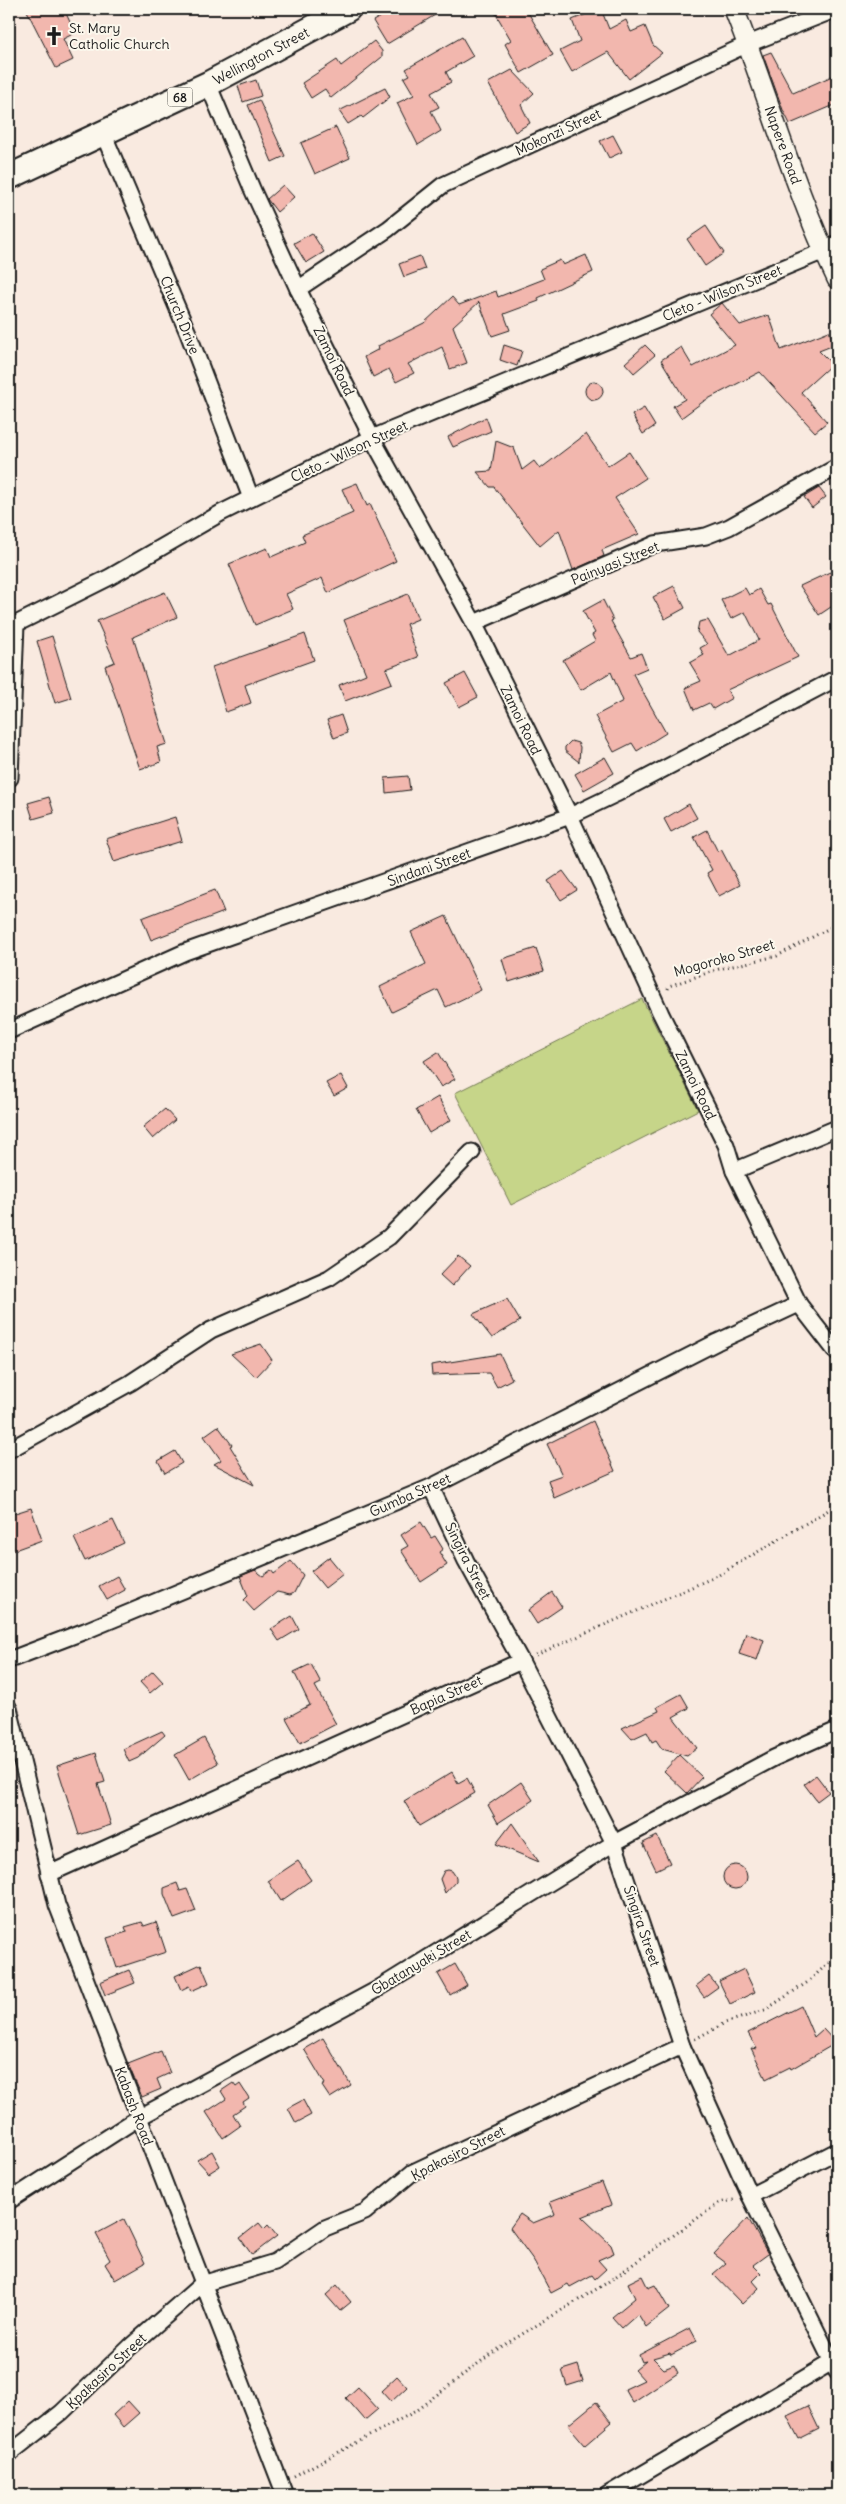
<svg xmlns="http://www.w3.org/2000/svg" width="846" height="2504" viewBox="0 0 846 2504" font-family="Delius,sans-serif">
  <style>
    .green { fill: #c6d589; stroke: #717852 }
    .building { fill: #f2b7ae; stroke: #1c1c1c }
    .lines { fill: none; stroke-linecap: round; stroke-linejoin: round }
    .minor-casing { stroke: #1c1c1c; stroke-width: 19 }
    .tertiary-casing { stroke: #1c1c1c; stroke-width: 22 }
    .primary-casing { stroke: #1c1c1c; stroke-width: 28 }
    .path { stroke: #1c1c1c; stroke-width: 3; stroke-dasharray: 1 4; stroke-linecap: butt }
    .minor { stroke: #fbf7ec; stroke-width: 15 }
    .tertiary { stroke: #fbf7ec; stroke-width: 19 }
    .primary { stroke: #fbf7ec; stroke-width: 24 }
    .labels { text-anchor: middle; dominant-baseline: central; stroke-width: 4; stroke-linejoin: round; paint-order: stroke }
    .shield { fill: #fbf7ec; stroke: #5f5e5a; stroke-width: 1 }
    .shield-label { font-size: 12px; font-weight: bold; fill: #1c1c1c }
    .poi-label { font-size: 14px; fill: #1c1c1c; stroke: #fbf7ec; text-anchor: start }
    .street-label { font-size: 14px; fill: #1c1c1c; stroke: #fbf7ec }
  </style>
  <rect width="100%" height="100%" fill="#f9eae0"/>
  <filter id="ink" filterUnits="userSpaceOnUse"><feTurbulence type="fractalNoise" baseFrequency=".02" numOctaves="2"/><feDisplacementMap in="SourceGraphic" scale="10" xChannelSelector="R" yChannelSelector="G"/><feConvolveMatrix kernelMatrix="1 2 1 2 8 2 1 2 1" color-interpolation-filters="sRGB"/></filter>
  <g filter="url(#ink)">
    <path class="green" d="M 642,999 L 698,1110 L 511,1205 L 455,1093 Z"/>
    <g class="building">
      <path d="M 26,9 L 64,9 L 75,33 L 63,39 L 73,60 L 56,68 Z"/>
      <path d="M 394,9 L 445,9 L 387,44 L 373,21 Z"/>
      <path d="M 493,9 L 526,9 L 553,55 L 521,73 L 505,44 L 511,40 Z"/>
      <path d="M 599,9 L 601,9 L 609,29 L 626,20 L 631,32 L 645,26 L 653,45 L 662,53 L 629,79 L 608,52 L 572,72 L 560,51 L 580,41 L 572,20 Z"/>
      <path d="M 462,37 L 473,56 L 446,72 L 451,82 L 431,93 L 439,107 L 431,111 L 441,131 L 418,145 L 397,103 L 414,95 L 404,78 L 410,75 L 406,69 Z"/>
      <path d="M 374,41 L 382,51 L 382,57 L 331,98 L 325,89 L 311,98 L 302,83 L 337,60 L 341,66 Z"/>
      <path d="M 771,52 L 793,93 L 837,74 L 837,104 L 790,124 L 783,110 L 763,55 Z"/>
      <path d="M 512,70 L 534,93 L 521,105 L 530,123 L 515,132 L 488,83 Z"/>
      <path d="M 256,80 L 261,96 L 243,102 L 238,86 Z"/>
      <path d="M 385,88 L 390,97 L 363,118 L 361,116 L 348,124 L 339,111 Z"/>
      <path d="M 259,100 L 285,156 L 272,162 L 248,105 Z"/>
      <path d="M 336,127 L 350,158 L 315,174 L 301,143 Z"/>
      <path d="M 613,135 L 622,152 L 609,158 L 600,141 Z"/>
      <path d="M 283,185 L 294,197 L 277,212 L 267,199 Z"/>
      <path d="M 706,226 L 724,253 L 705,266 L 687,239 Z"/>
      <path d="M 312,233 L 324,252 L 306,263 L 294,243 Z"/>
      <path d="M 586,255 L 593,272 L 538,298 L 539,301 L 504,314 L 510,330 L 492,336 L 479,302 L 453,326 L 467,363 L 450,369 L 442,347 L 408,364 L 414,373 L 396,382 L 389,369 L 373,377 L 364,357 L 379,349 L 378,346 L 424,323 L 452,297 L 459,305 L 496,291 L 498,297 L 544,279 L 540,269 L 560,260 L 563,265 Z"/>
      <path d="M 420,256 L 425,269 L 404,277 L 399,264 Z"/>
      <path d="M 722,303 L 740,325 L 769,315 L 781,350 L 829,331 L 834,345 L 819,351 L 832,364 L 801,392 L 827,422 L 815,432 L 760,372 L 704,401 L 681,418 L 673,406 L 685,399 L 661,360 L 681,347 L 693,367 L 735,345 L 709,314 Z"/>
      <path d="M 504,345 L 522,351 L 517,366 L 500,360 Z"/>
      <path d="M 645,345 L 655,355 L 634,373 L 625,363 Z"/>
      <circle cx="594" cy="391" r="9"/>
      <path d="M 644,408 L 655,426 L 643,434 L 632,415 Z"/>
      <path d="M 486,417 L 491,431 L 453,447 L 448,437 Z"/>
      <path d="M 586,434 L 608,466 L 629,452 L 646,478 L 615,498 L 639,534 L 602,550 L 604,556 L 573,570 L 559,530 L 540,546 L 494,487 L 490,487 L 477,472 L 491,471 L 496,441 L 514,448 L 522,470 L 534,461 L 540,469 Z"/>
      <path d="M 357,483 L 367,506 L 370,504 L 396,561 L 328,593 L 322,578 L 286,594 L 293,609 L 255,625 L 229,564 L 267,548 L 271,557 L 305,542 L 302,535 L 353,513 L 342,489 Z"/>
      <path d="M 819,488 L 826,497 L 812,508 L 804,497 Z"/>
      <path d="M 830,572 L 837,585 L 837,603 L 819,615 L 800,586 Z"/>
      <path d="M 674,586 L 685,608 L 665,619 L 653,597 Z"/>
      <path d="M 745,588 L 749,595 L 759,589 L 768,605 L 771,604 L 798,657 L 727,690 L 732,698 L 713,709 L 709,703 L 694,710 L 685,688 L 701,681 L 690,663 L 704,655 L 700,648 L 707,644 L 697,632 L 699,622 L 708,620 L 729,656 L 759,640 L 745,612 L 731,619 L 721,600 Z"/>
      <path d="M 165,592 L 177,617 L 133,637 L 167,744 L 157,747 L 161,762 L 140,769 L 105,666 L 115,662 L 97,621 Z"/>
      <path d="M 408,594 L 418,619 L 406,624 L 418,657 L 386,669 L 392,683 L 345,701 L 339,685 L 366,674 L 344,620 Z"/>
      <path d="M 603,600 L 613,620 L 611,621 L 631,657 L 641,653 L 647,668 L 633,674 L 666,733 L 637,751 L 632,743 L 614,752 L 595,716 L 623,701 L 611,672 L 581,690 L 563,660 L 595,641 L 592,635 L 595,633 L 583,611 Z"/>
      <path d="M 305,634 L 314,660 L 245,685 L 251,703 L 226,712 L 212,667 Z"/>
      <path d="M 52,636 L 71,698 L 55,703 L 37,641 Z"/>
      <path d="M 465,673 L 478,697 L 459,707 L 446,683 Z"/>
      <path d="M 341,715 L 347,733 L 334,738 L 327,720 Z"/>
      <path d="M 571,741 L 578,743 L 580,747 L 579,762 L 565,751 L 565,747 Z"/>
      <path d="M 605,757 L 614,773 L 584,790 L 575,774 Z"/>
      <path d="M 408,776 L 410,790 L 386,793 L 385,778 Z"/>
      <path d="M 49,797 L 54,813 L 33,819 L 28,803 Z"/>
      <path d="M 689,804 L 697,818 L 671,832 L 664,819 Z"/>
      <path d="M 175,817 L 182,841 L 114,862 L 106,839 Z"/>
      <path d="M 707,830 L 718,852 L 721,849 L 740,885 L 719,896 L 707,873 L 712,870 L 694,837 Z"/>
      <path d="M 563,871 L 577,890 L 561,900 L 548,881 Z"/>
      <path d="M 215,890 L 224,912 L 151,940 L 142,918 Z"/>
      <path d="M 446,916 L 481,990 L 446,1007 L 438,990 L 392,1012 L 380,987 L 426,964 L 411,932 Z"/>
      <path d="M 536,948 L 544,971 L 509,982 L 502,959 Z"/>
      <path d="M 438,1052 L 455,1079 L 441,1087 L 424,1061 Z"/>
      <path d="M 341,1075 L 348,1088 L 334,1096 L 326,1083 Z"/>
      <path d="M 438,1097 L 451,1120 L 429,1133 L 416,1110 Z"/>
      <path d="M 165,1109 L 175,1120 L 153,1139 L 143,1127 Z"/>
      <path d="M 458,1256 L 470,1266 L 452,1286 L 440,1275 Z"/>
      <path d="M 507,1299 L 520,1321 L 492,1338 L 473,1314 Z"/>
      <path d="M 261,1344 L 272,1360 L 256,1377 L 231,1354 Z"/>
      <path d="M 500,1354 L 512,1379 L 497,1387 L 489,1373 L 432,1375 L 431,1365 Z"/>
      <path d="M 593,1421 L 615,1471 L 554,1498 L 548,1480 L 562,1475 L 547,1444 Z"/>
      <path d="M 218,1426 L 232,1445 L 230,1446 L 254,1485 L 214,1464 L 221,1460 L 204,1436 Z"/>
      <path d="M 175,1451 L 182,1463 L 165,1473 L 158,1461 Z"/>
      <path d="M 31,1508 L 42,1540 L 9,1552 L 9,1515 Z"/>
      <path d="M 113,1520 L 124,1543 L 85,1561 L 74,1538 Z"/>
      <path d="M 421,1522 L 431,1538 L 435,1536 L 443,1549 L 439,1552 L 447,1565 L 421,1582 L 401,1550 L 408,1546 L 401,1535 Z"/>
      <path d="M 329,1557 L 343,1574 L 325,1588 L 311,1571 Z"/>
      <path d="M 291,1561 L 303,1575 L 294,1593 L 290,1595 L 277,1592 L 254,1611 L 244,1600 L 248,1596 L 240,1576 L 255,1570 L 263,1576 L 271,1570 L 274,1574 Z"/>
      <path d="M 117,1576 L 125,1590 L 107,1600 L 99,1586 Z"/>
      <path d="M 552,1592 L 562,1607 L 537,1624 L 528,1610 Z"/>
      <path d="M 292,1616 L 299,1629 L 279,1641 L 271,1629 Z"/>
      <path d="M 746,1633 L 764,1640 L 757,1660 L 739,1654 Z"/>
      <path d="M 311,1664 L 321,1683 L 315,1686 L 336,1724 L 300,1743 L 286,1718 L 310,1705 L 294,1672 Z"/>
      <path d="M 153,1671 L 163,1682 L 150,1693 L 140,1682 Z"/>
      <path d="M 681,1694 L 689,1708 L 673,1717 L 697,1748 L 687,1756 L 662,1749 L 656,1740 L 652,1742 L 647,1732 L 632,1739 L 622,1728 L 659,1711 L 657,1707 Z"/>
      <path d="M 162,1731 L 165,1735 L 138,1758 L 129,1762 L 123,1749 Z"/>
      <path d="M 204,1738 L 218,1763 L 189,1780 L 175,1755 Z"/>
      <path d="M 96,1753 L 105,1782 L 98,1784 L 111,1825 L 79,1835 L 57,1766 Z"/>
      <path d="M 679,1755 L 702,1777 L 687,1793 L 664,1771 Z"/>
      <path d="M 452,1772 L 458,1783 L 467,1778 L 475,1793 L 419,1826 L 404,1801 Z"/>
      <path d="M 816,1775 L 829,1792 L 817,1801 L 804,1784 Z"/>
      <path d="M 521,1782 L 533,1800 L 498,1823 L 488,1805 Z"/>
      <path d="M 512,1823 L 539,1862 L 496,1844 Z"/>
      <path d="M 657,1836 L 670,1863 L 656,1870 L 643,1843 Z"/>
      <path d="M 298,1861 L 311,1880 L 281,1901 L 268,1881 Z"/>
      <circle cx="735" cy="1877" r="12"/>
      <path d="M 448,1870 L 452,1871 L 456,1877 L 456,1881 L 445,1893 L 440,1879 L 444,1871 Z"/>
      <path d="M 177,1883 L 180,1891 L 187,1889 L 196,1911 L 174,1919 L 164,1894 L 164,1888 Z"/>
      <path d="M 142,1922 L 144,1926 L 156,1922 L 166,1952 L 117,1968 L 107,1938 L 127,1932 L 125,1927 Z"/>
      <path d="M 201,1964 L 209,1983 L 191,1991 L 189,1986 L 181,1990 L 175,1976 Z"/>
      <path d="M 455,1964 L 467,1985 L 450,1995 L 438,1974 Z"/>
      <path d="M 744,1969 L 755,1992 L 730,2004 L 719,1981 Z"/>
      <path d="M 129,1970 L 135,1983 L 105,1995 L 100,1982 Z"/>
      <path d="M 709,1976 L 718,1987 L 704,1997 L 696,1986 Z"/>
      <path d="M 801,2006 L 814,2037 L 823,2029 L 836,2043 L 791,2069 L 790,2067 L 766,2079 L 751,2048 L 757,2049 L 748,2033 Z"/>
      <path d="M 323,2038 L 351,2085 L 330,2098 L 322,2086 L 325,2084 L 304,2049 Z"/>
      <path d="M 161,2051 L 170,2073 L 157,2079 L 161,2089 L 142,2097 L 128,2064 Z"/>
      <path d="M 233,2083 L 236,2087 L 240,2084 L 249,2098 L 243,2102 L 245,2106 L 233,2114 L 240,2126 L 223,2138 L 206,2112 L 226,2099 L 221,2091 Z"/>
      <path d="M 303,2100 L 311,2115 L 296,2123 L 288,2108 Z"/>
      <path d="M 212,2151 L 220,2166 L 209,2173 L 197,2160 Z"/>
      <path d="M 602,2182 L 611,2205 L 582,2217 L 611,2245 L 614,2253 L 598,2260 L 606,2269 L 595,2279 L 592,2275 L 570,2287 L 568,2284 L 551,2293 L 534,2261 L 510,2228 L 520,2214 L 533,2223 L 555,2214 L 550,2202 Z"/>
      <path d="M 748,2218 L 768,2254 L 753,2265 L 761,2273 L 753,2281 L 759,2288 L 742,2304 L 713,2274 L 726,2263 L 714,2254 Z"/>
      <path d="M 124,2219 L 145,2263 L 115,2280 L 105,2264 L 110,2260 L 96,2234 Z"/>
      <path d="M 259,2223 L 264,2229 L 268,2225 L 277,2236 L 252,2255 L 240,2238 Z"/>
      <path d="M 642,2276 L 648,2288 L 655,2285 L 669,2309 L 646,2327 L 638,2314 L 622,2328 L 612,2317 L 635,2298 L 628,2283 Z"/>
      <path d="M 337,2285 L 351,2302 L 340,2311 L 326,2295 Z"/>
      <path d="M 690,2328 L 697,2341 L 671,2355 L 670,2353 L 653,2358 L 664,2369 L 674,2365 L 678,2373 L 633,2403 L 625,2389 L 644,2380 L 635,2370 L 646,2361 L 642,2362 L 639,2355 Z"/>
      <path d="M 578,2365 L 583,2381 L 567,2386 L 562,2370 Z"/>
      <path d="M 397,2376 L 407,2387 L 391,2402 L 381,2391 Z"/>
      <path d="M 358,2387 L 378,2409 L 365,2420 L 346,2398 Z"/>
      <path d="M 128,2401 L 139,2413 L 123,2427 L 113,2415 Z"/>
      <path d="M 596,2402 L 612,2422 L 585,2445 L 568,2425 Z"/>
      <path d="M 808,2406 L 819,2429 L 799,2439 L 787,2416 Z"/>
    </g>
    <g class="lines">
      <g class="minor-casing">
        <g id="minor">
          <path d="M 208,84 L 253,191 L 298,289 L 372,438 L 474,623 L 570,816 L 661,1014 L 726,1145 L 734,1171 L 799,1304 L 837,1353"/>
          <path d="M 103,133 L 188,333 L 251,498"/>
          <path d="M 298,289 L 388,229 L 443,185 L 748,44 L 837,9"/>
          <path d="M 474,623 L 655,544 L 706,536 L 729,527 L 837,467"/>
          <path d="M 10,778 L 16,624 L 110,577 L 221,513 L 372,438 L 824,251 L 837,243"/>
          <path d="M 9,1031 L 185,952 L 570,816 L 616,794 L 837,678"/>
          <path d="M 734,1171 L 837,1128"/>
          <path d="M 9,1450 L 130,1383 L 211,1330 L 329,1278 L 389,1237 L 472,1152"/>
          <path d="M 431,1487 L 466,1561 L 521,1661 L 614,1843 L 682,2046 L 750,2196 L 837,2372"/>
          <path d="M 9,1660 L 85,1631 L 431,1487 L 717,1342 L 799,1304"/>
          <path d="M 9,1708 L 57,1905 L 285,2495"/>
          <path d="M 49,1874 L 521,1661"/>
          <path d="M 750,2196 L 837,2151"/>
          <path d="M 9,2201 L 138,2118 L 376,1990 L 614,1843 L 774,1758 L 837,1730"/>
          <path d="M 9,2454 L 61,2413 L 130,2347 L 202,2284 L 275,2262 L 325,2228 L 365,2212 L 413,2172 L 682,2046"/>
          <path d="M 607,2495 L 837,2359"/>
        </g>
      </g>
      <g class="tertiary-casing">
        <path id="tertiary" d="M 734,9 C 769,98 795,192 837,279"/>
      </g>
      <g class="primary-casing">
        <path id="primary" d="M 9,177 L 208,84 L 348,9"/>
      </g>
      <g class="path">
        <path d="M 668,989 L 669,986 L 719,969 L 777,956 L 837,924"/>
        <path d="M 536,1655 L 717,1576 L 837,1505"/>
        <path d="M 695,2039 L 725,2023 L 765,2010 L 808,1982 L 837,1955"/>
        <path d="M 294,2476 L 414,2412 L 496,2350 L 605,2284 L 719,2203 L 734,2200"/>
      </g>
      <use href="#minor" class="minor"/>
      <use href="#tertiary" class="tertiary"/>
      <use href="#primary" class="primary"/>
    </g>
  </g>
  <defs>
    <g id="church-bare" transform="scale(1.5)"><path d="M-1.2-6h2.4v3.5h3.3v2.4h-3.3V6h-2.4V-.1h-3.3v-2.4h3.3Z" fill="#1c1c1c" stroke="#fbf7ec" stroke-width="2.5" paint-order="stroke"/></g>
  </defs>
  <g fill-rule="evenodd">
    <use href="#church-bare" x="54" y="36"/>
  </g>
  <g class="labels">
    <rect class="shield" x="167.5" y="87.5" width="25" height="19" rx="4"/>
    <g class="shield-label">
      <text x="180" y="97">68</text>
    </g>
    <g class="poi-label">
      <text x="69" y="28">St. Mary<tspan x="69" dy="16">Catholic Church</tspan></text>
    </g>
    <g class="street-label">
      <text transform="translate(261 56) rotate(-28)">Wellington Street</text>
      <text transform="translate(558 132) rotate(-25)">Mokonzi Street</text>
      <text transform="translate(783 145) rotate(70)">Napere Road</text>
      <text transform="translate(722 293) rotate(-22)">Cleto - Wilson Street</text>
      <text transform="translate(180 315) rotate(68)">Church Drive</text>
      <text transform="translate(334 361) rotate(64)">Zamoi Road</text>
      <text transform="translate(349 451) rotate(-25)">Cleto - Wilson Street</text>
      <text transform="translate(615 563) rotate(-22)">Painyasi Street</text>
      <text transform="translate(521 720) rotate(64)">Zamoi Road</text>
      <text transform="translate(429 867) rotate(-20)">Sindani Street</text>
      <text transform="translate(724 958) rotate(-16)">Mogoroko Street</text>
      <text transform="translate(696 1085) rotate(64)">Zamoi Road</text>
      <text transform="translate(410 1495) rotate(-24)">Gumba Street</text>
      <text transform="translate(468 1561) rotate(63)">Singira Street</text>
      <text transform="translate(446 1695) rotate(-24)">Bapia Street</text>
      <text transform="translate(642 1926) rotate(71)">Singira Street</text>
      <text transform="translate(421 1962) rotate(-31)">Gbatanyaki Street</text>
      <text transform="translate(134 2106) rotate(69)">Kabash Road</text>
      <text transform="translate(458 2153) rotate(-27)">Kpakasiro Street</text>
      <text transform="translate(106 2371) rotate(-43)">Kpakasiro Street</text>
    </g>
  </g>
  <rect width="846" height="2504" fill="none" stroke="#fbf7ec" stroke-width="30"/>
  <rect x="15" y="15" width="816" height="2474" fill="none" stroke="#1c1c1c" stroke-width="2" filter="url(#ink)"/>
</svg>
